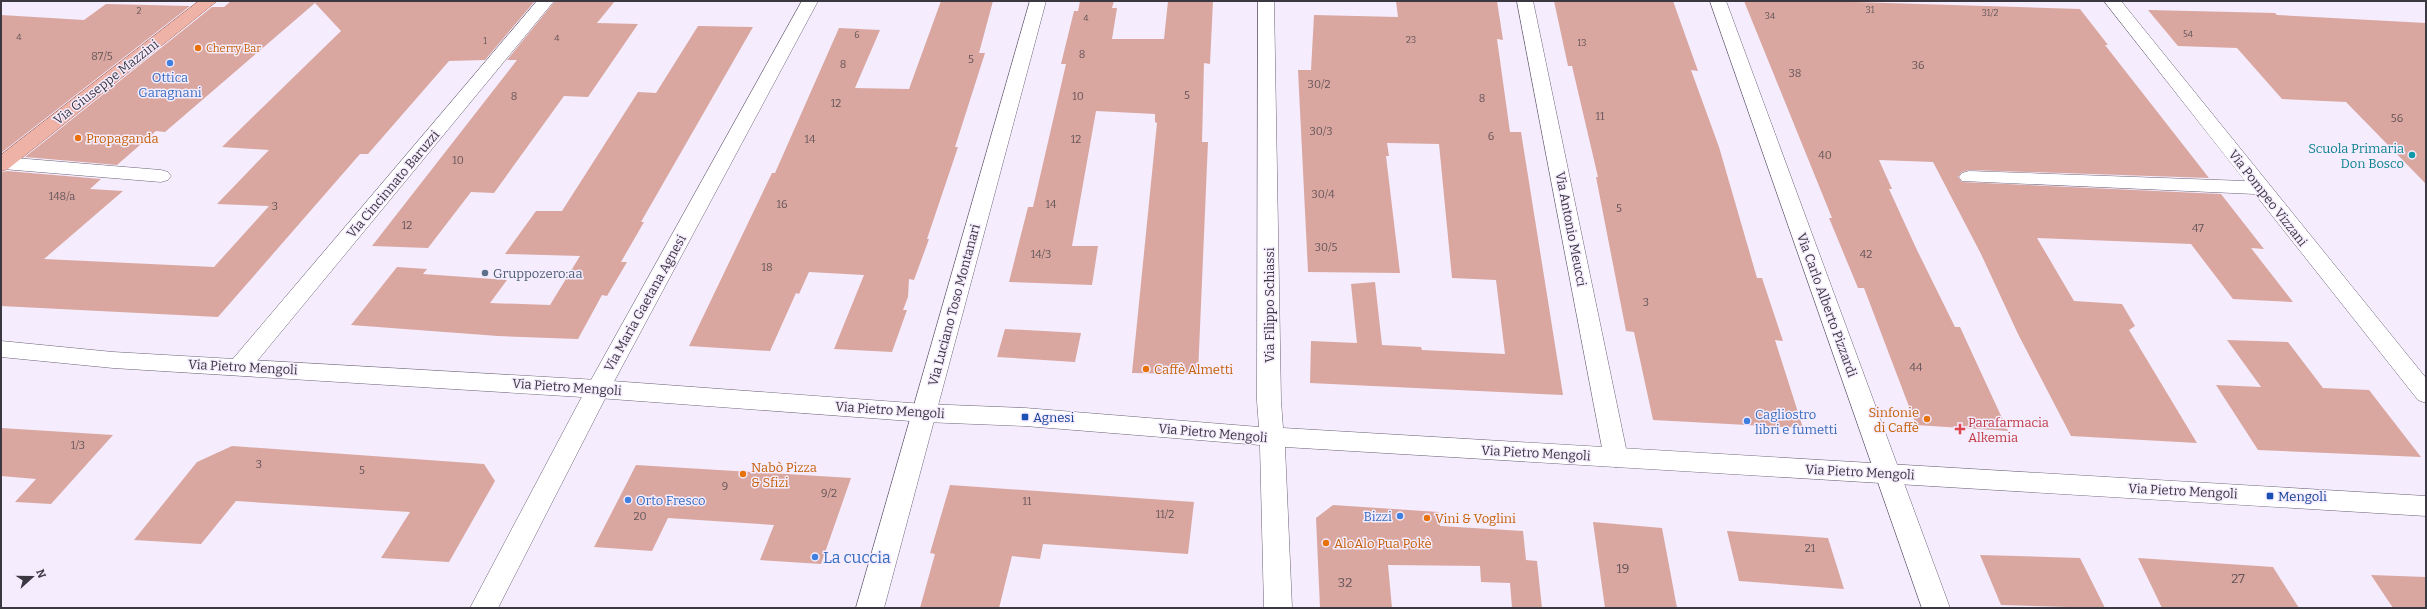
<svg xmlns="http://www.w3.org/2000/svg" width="2427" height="609" viewBox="0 0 2427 609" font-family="Bitter,serif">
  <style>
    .building { fill: #d9a7a0 }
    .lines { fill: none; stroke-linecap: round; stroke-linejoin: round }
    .street-casing { stroke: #6c6377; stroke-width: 1 }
    .secondary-casing { stroke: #6c6377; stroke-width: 1 }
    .primary-casing { stroke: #a8665c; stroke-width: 1 }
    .street { fill: #fff; fill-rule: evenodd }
    .secondary { fill: #fff; fill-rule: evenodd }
    .primary { fill: #eeb2a6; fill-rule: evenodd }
    .food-dot { fill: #e8710a; stroke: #f5ecfe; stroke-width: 1.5 }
    .shop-dot { fill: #3f7fe0; stroke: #f5ecfe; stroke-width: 1.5 }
    .culture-dot { fill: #0f9aa8; stroke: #f5ecfe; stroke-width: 1.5 }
    .service-dot { fill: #5c6f8a; stroke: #f5ecfe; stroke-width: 1.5 }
    .transit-dot { fill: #1a4fb4; stroke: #f5ecfe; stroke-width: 1.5 }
    .health-dot { fill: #e0444e; stroke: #f5ecfe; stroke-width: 1.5 }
    .labels { text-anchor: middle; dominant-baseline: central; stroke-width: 3; stroke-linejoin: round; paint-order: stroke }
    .far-number-label { font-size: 9px; fill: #635459 }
    .far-food-label { font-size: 11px; fill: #c56008; stroke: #f5ecfe; text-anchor: start }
    .number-label { font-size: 11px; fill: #635459 }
    .shop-label { font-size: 13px; fill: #366cbe; stroke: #f5ecfe; text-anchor: start }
    .street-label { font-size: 13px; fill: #3c3841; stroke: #f5ecfe }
    .food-label { font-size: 13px; fill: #c56008; stroke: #f5ecfe; text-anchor: start }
    .culture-label { font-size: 13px; fill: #0d838f; stroke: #f5ecfe; text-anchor: end }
    .service-label { font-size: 13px; fill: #4e5e75; stroke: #f5ecfe; text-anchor: start }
    .transit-label { font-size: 13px; fill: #164399; stroke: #f5ecfe; text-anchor: start }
    .health-label { font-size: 13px; fill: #be3a42; stroke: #f5ecfe; text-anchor: start }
    .near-number-label { font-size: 13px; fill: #635459 }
    .near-shop-label { font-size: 16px; fill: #366cbe; stroke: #f5ecfe; text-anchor: start }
  </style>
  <rect width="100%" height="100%" fill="#f5ecfe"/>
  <g class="building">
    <path d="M 231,1 L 535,1 L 485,60 L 449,61 L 368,154 L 360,154 L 218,317 L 1,306 L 1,172 L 7,171 L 101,179 L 90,189 L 123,191 L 44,259 L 214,267 L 269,206 L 217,204 L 269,150 L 222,147 L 341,31 L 315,3 L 165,132 L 156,131 L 117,165 L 25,157 L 212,7 L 224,7 Z"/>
    <path d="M 555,1 L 615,1 L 597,23 L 638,24 L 588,97 L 564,96 L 494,193 L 471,192 L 428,248 L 372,246 L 517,60 L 507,60 Z"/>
    <path d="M 941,1 L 993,1 L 979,53 L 985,53 L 955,147 L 958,147 L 927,239 L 929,239 L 914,280 L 909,279 L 908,297 L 903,310 L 907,310 L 892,352 L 834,349 L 864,275 L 809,272 L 799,294 L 796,293 L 770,351 L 689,346 L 772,173 L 775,173 L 839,28 L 880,30 L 855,88 L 909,89 Z"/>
    <path d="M 1080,1 L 1114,1 L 1112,8 L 1117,8 L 1112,39 L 1164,39 L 1168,1 L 1213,1 L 1210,64 L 1204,63 L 1202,142 L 1208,142 L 1198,374 L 1132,373 L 1157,123 L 1155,122 L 1155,114 L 1096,111 L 1072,246 L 1098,246 L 1092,285 L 1009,282 L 1028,207 L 1033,207 L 1066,64 L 1061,64 L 1074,11 L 1078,11 Z"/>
    <path d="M 1396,1 L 1497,1 L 1503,40 L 1497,39 L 1510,132 L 1521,132 L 1563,395 L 1310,383 L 1311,341 L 1357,343 L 1351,284 L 1375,282 L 1382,345 L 1421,347 L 1422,350 L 1505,354 L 1496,280 L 1452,278 L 1439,144 L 1387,143 L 1389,156 L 1386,156 L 1400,273 L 1308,272 L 1298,70 L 1311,70 L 1314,15 L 1398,17 Z"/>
    <path d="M 1554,1 L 1673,1 L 1698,71 L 1691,70 L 1719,147 L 1757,278 L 1762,278 L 1783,341 L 1775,340 L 1803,428 L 1653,420 L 1634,332 L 1626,331 L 1596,177 L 1598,177 L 1572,66 L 1568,66 Z"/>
    <path d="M 1744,1 L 1822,1 L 2080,9 L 2108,45 L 2105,45 L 2209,178 L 1969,170 L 1962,172 L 1958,177 L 1962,182 L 2221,194 L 2264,249 L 2251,248 L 2293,302 L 2233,299 L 2191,244 L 2037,238 L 2074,301 L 2122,304 L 2135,326 L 2129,330 L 2197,443 L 2071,436 L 2018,334 L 1981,254 L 1933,162 L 1879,160 L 1892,189 L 1889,189 L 1916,248 L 1955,327 L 1960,327 L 2008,431 L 1916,425 L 1864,288 L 1858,288 L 1829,218 L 1832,218 Z"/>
    <path d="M 106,4 L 190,6 L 1,153 L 1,15 L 84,20 Z"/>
    <path d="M 2148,10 L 2275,13 L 2277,15 L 2426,23 L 2426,184 L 2346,102 L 2282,99 L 2237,48 L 2178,46 Z"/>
    <path d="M 698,26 L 753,27 L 641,222 L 644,222 L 621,262 L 627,262 L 607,296 L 602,295 L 578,339 L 498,336 L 351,325 L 397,267 L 427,269 L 423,274 L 507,280 L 490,303 L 550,305 L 580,256 L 505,254 L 536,211 L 562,211 L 638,92 L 656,93 Z"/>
    <path d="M 1005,329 L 1081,333 L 1075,362 L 997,357 Z"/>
    <path d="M 2227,340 L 2288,342 L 2323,388 L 2369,390 L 2421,457 L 2258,450 L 2216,385 L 2261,387 Z"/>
    <path d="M 1,428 L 113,435 L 51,504 L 15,502 L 36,479 L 1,476 Z"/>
    <path d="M 232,446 L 484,464 L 495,481 L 449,562 L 381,558 L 410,512 L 236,501 L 201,544 L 134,540 L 197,462 Z"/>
    <path d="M 636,465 L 851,478 L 821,564 L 760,560 L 774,525 L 668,518 L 652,551 L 594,547 Z"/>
    <path d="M 950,485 L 1194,502 L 1188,554 L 1043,544 L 1040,559 L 1012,556 L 999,608 L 920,608 L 935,554 L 930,553 Z"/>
    <path d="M 1333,505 L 1439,512 L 1440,526 L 1523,531 L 1526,560 L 1537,561 L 1542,608 L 1512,608 L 1510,583 L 1481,582 L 1480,566 L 1388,565 L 1392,608 L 1320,608 L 1316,518 Z"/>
    <path d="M 1593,522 L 1662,528 L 1677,608 L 1605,608 Z"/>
    <path d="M 1727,531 L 1828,538 L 1844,589 L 1739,581 Z"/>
    <path d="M 1980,555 L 2080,558 L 2105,608 L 2001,605 Z"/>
    <path d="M 2138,558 L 2273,567 L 2299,608 L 2162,608 Z"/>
    <path d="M 2371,575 L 2426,577 L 2426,608 L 2393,608 Z"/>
  </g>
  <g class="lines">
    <g class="street-casing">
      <g id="street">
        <path d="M 537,1 L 554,1 L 248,372 L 240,374 L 232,372 L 228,366 L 232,360 Z"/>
        <path d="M 802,1 L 818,1 L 610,389 L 498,608 L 470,608 L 586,389 Z"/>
        <path d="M 1030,1 L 1046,1 L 884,608 L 856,608 Z"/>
        <path d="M 1517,1 L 1533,1 L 1628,458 L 1625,465 L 1616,467 L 1607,465 L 1604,458 Z"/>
        <path d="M 1710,1 L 1726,1 L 1950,608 L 1922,608 Z"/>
        <path d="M 2104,1 L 2121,1 L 2426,378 L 2426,403 L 2418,400 L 2255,194 L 1962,181 L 1959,177 L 1962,173 L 1969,171 L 2245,181 Z"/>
        <path d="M 3,157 L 161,170 L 168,172 L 171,176 L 168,180 L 161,182 L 3,169 L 1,168 L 1,158 Z"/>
      </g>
    </g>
    <g class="secondary-casing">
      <path id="secondary" d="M 1258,1 L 1274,1 L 1281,401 L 1283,428 L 2426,496 L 2426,516 L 1285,447 L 1292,608 L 1264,608 L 1260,445 L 1025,426 L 924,422 L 598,398 L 113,368 L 1,357 L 1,341 L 113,352 L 598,380 L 924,404 L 1025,408 L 1259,427 L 1257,401 Z"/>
    </g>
    <g class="primary-casing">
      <path id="primary" d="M 199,1 L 217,1 L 8,169 L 1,171 L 1,155 Z"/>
    </g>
    <use href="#street" class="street"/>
    <use href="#secondary" class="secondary"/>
    <use href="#primary" class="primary"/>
  </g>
  <g class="food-dot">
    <circle cx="198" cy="48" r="4"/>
    <circle cx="78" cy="138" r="4"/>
    <circle cx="1146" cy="369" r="4"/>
    <circle cx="1927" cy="419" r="4"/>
    <circle cx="743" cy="474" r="4"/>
    <circle cx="1427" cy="518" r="4"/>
    <circle cx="1326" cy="543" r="4"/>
  </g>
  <g class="shop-dot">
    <circle cx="170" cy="63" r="4"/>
    <circle cx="1747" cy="421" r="4"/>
    <circle cx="628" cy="500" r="4"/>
    <circle cx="1400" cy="516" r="4"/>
    <circle cx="815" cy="557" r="4"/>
  </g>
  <circle class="culture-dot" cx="2412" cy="155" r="4"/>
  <circle class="service-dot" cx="485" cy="273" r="4"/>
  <g class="transit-dot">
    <rect x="1021" y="413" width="8" height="8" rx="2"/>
    <rect x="2266" y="492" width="8" height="8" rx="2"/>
  </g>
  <path class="health-dot" d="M1958 423h4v4h4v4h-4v4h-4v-4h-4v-4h4z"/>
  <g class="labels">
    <g class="far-number-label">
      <text x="1870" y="10">31</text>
      <text x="139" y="11">2</text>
      <text x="1990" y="13">31/2</text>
      <text x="1770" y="16">34</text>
      <text x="1086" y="18">4</text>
      <text x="2188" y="34">54</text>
      <text x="857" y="35">6</text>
      <text x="19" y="37">4</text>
      <text x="557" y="38">4</text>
      <text x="1411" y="40">23</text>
      <text x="485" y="41">1</text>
      <text x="1582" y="43">13</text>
    </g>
    <g class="far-food-label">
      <text x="206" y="48">Cherry Bar</text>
    </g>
    <g class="number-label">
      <text x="1082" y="54">8</text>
      <text x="102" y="56">87/5</text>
      <text x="971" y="59">5</text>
      <text x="843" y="64">8</text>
      <text x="1918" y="65">36</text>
      <text x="1795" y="73">38</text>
      <text x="1319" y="84">30/2</text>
      <text x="1187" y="95">5</text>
      <text x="514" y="96">8</text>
      <text x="1078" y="96">10</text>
      <text x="1482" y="98">8</text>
      <text x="836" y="103">12</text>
      <text x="1600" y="116">11</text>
      <text x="2397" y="118">56</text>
      <text x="1321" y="131">30/3</text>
      <text x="1491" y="136">6</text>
      <text x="810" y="139">14</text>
      <text x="1076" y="139">12</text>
      <text x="1825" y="155">40</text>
      <text x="458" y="160">10</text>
      <text x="1323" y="194">30/4</text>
      <text x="62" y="196">148/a</text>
      <text x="782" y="204">16</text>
      <text x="1051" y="204">14</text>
      <text x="275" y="206">3</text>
      <text x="1619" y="208">5</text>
      <text x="407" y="225">12</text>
      <text x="2198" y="228">47</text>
      <text x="1326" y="247">30/5</text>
      <text x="1041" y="254">14/3</text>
      <text x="1866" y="254">42</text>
      <text x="767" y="267">18</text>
      <text x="1646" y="302">3</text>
      <text x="1916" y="367">44</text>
      <text x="78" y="445">1/3</text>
      <text x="259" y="464">3</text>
      <text x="362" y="470">5</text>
      <text x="725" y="486">9</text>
      <text x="829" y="493">9/2</text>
      <text x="1027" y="501">11</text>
      <text x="1165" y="514">11/2</text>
      <text x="640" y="516">20</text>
      <text x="1810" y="548">21</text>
    </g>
    <g class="shop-label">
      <text x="170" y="77" text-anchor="middle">Ottica<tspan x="170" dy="15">Garagnani</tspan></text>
      <text x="1755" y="414">Cagliostro<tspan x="1755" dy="15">libri e fumetti</tspan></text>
      <text x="636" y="500">Orto Fresco</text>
      <text x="1392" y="516" text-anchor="end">Bizzi</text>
    </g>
    <g class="street-label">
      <text transform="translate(106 82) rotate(-38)">Via Giuseppe Mazzini</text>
      <text transform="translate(393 184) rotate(-50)">Via Cincinnato Baruzzi</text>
      <text transform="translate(2268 198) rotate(52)">Via Pompeo Vizzani</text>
      <text transform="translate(1571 229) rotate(79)">Via Antonio Meucci</text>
      <text transform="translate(645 303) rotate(-61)">Via Maria Gaetana Agnesi</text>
      <text transform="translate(954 305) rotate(-75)">Via Luciano Toso Montanari</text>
      <text transform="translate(1269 305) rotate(-90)">Via Filippo Schiassi</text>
      <text transform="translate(1827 305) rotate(70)">Via Carlo Alberto Pizzardi</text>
      <text transform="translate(243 367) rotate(3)">Via Pietro Mengoli</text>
      <text transform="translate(567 387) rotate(4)">Via Pietro Mengoli</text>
      <text transform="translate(890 410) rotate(4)">Via Pietro Mengoli</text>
      <text transform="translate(1213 433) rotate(5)">Via Pietro Mengoli</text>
      <text transform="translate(1536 453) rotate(3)">Via Pietro Mengoli</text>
      <text transform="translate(1860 472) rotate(3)">Via Pietro Mengoli</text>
      <text transform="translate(2183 491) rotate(3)">Via Pietro Mengoli</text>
    </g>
    <g class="food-label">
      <text x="86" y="138">Propaganda</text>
      <text x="1154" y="369">Caffè Almetti</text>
      <text x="1919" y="412" text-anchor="end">Sinfonie<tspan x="1919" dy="15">di Caffè</tspan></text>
      <text x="751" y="467">Nabò Pizza<tspan x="751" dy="15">&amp; Sfizi</tspan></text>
      <text x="1435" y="518">Vini &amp; Voglini</text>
      <text x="1334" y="543">AloAlo Pua Pokè</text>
    </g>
    <g class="culture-label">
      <text x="2404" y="148">Scuola Primaria<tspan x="2404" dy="15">Don Bosco</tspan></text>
    </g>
    <g class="service-label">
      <text x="493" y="273">Gruppozero:aa</text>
    </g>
    <g class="transit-label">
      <text x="1033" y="417">Agnesi</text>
      <text x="2278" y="496">Mengoli</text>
    </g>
    <g class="health-label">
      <text x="1968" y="422">Parafarmacia<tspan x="1968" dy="15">Alkemia</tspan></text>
    </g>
    <g class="near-number-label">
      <text x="1623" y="568">19</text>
      <text x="2238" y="578">27</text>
      <text x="1345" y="582">32</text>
    </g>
    <g class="near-shop-label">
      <text x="823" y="557">La cuccia</text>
    </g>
  </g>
  <rect width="2427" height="609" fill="none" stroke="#3c3841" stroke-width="4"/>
  <g transform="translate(32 577) rotate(69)" stroke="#f5ecfe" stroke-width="3" paint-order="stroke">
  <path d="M0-3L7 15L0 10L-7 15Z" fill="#3c3841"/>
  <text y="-6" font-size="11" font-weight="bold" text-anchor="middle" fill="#3c3841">N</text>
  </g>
</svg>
